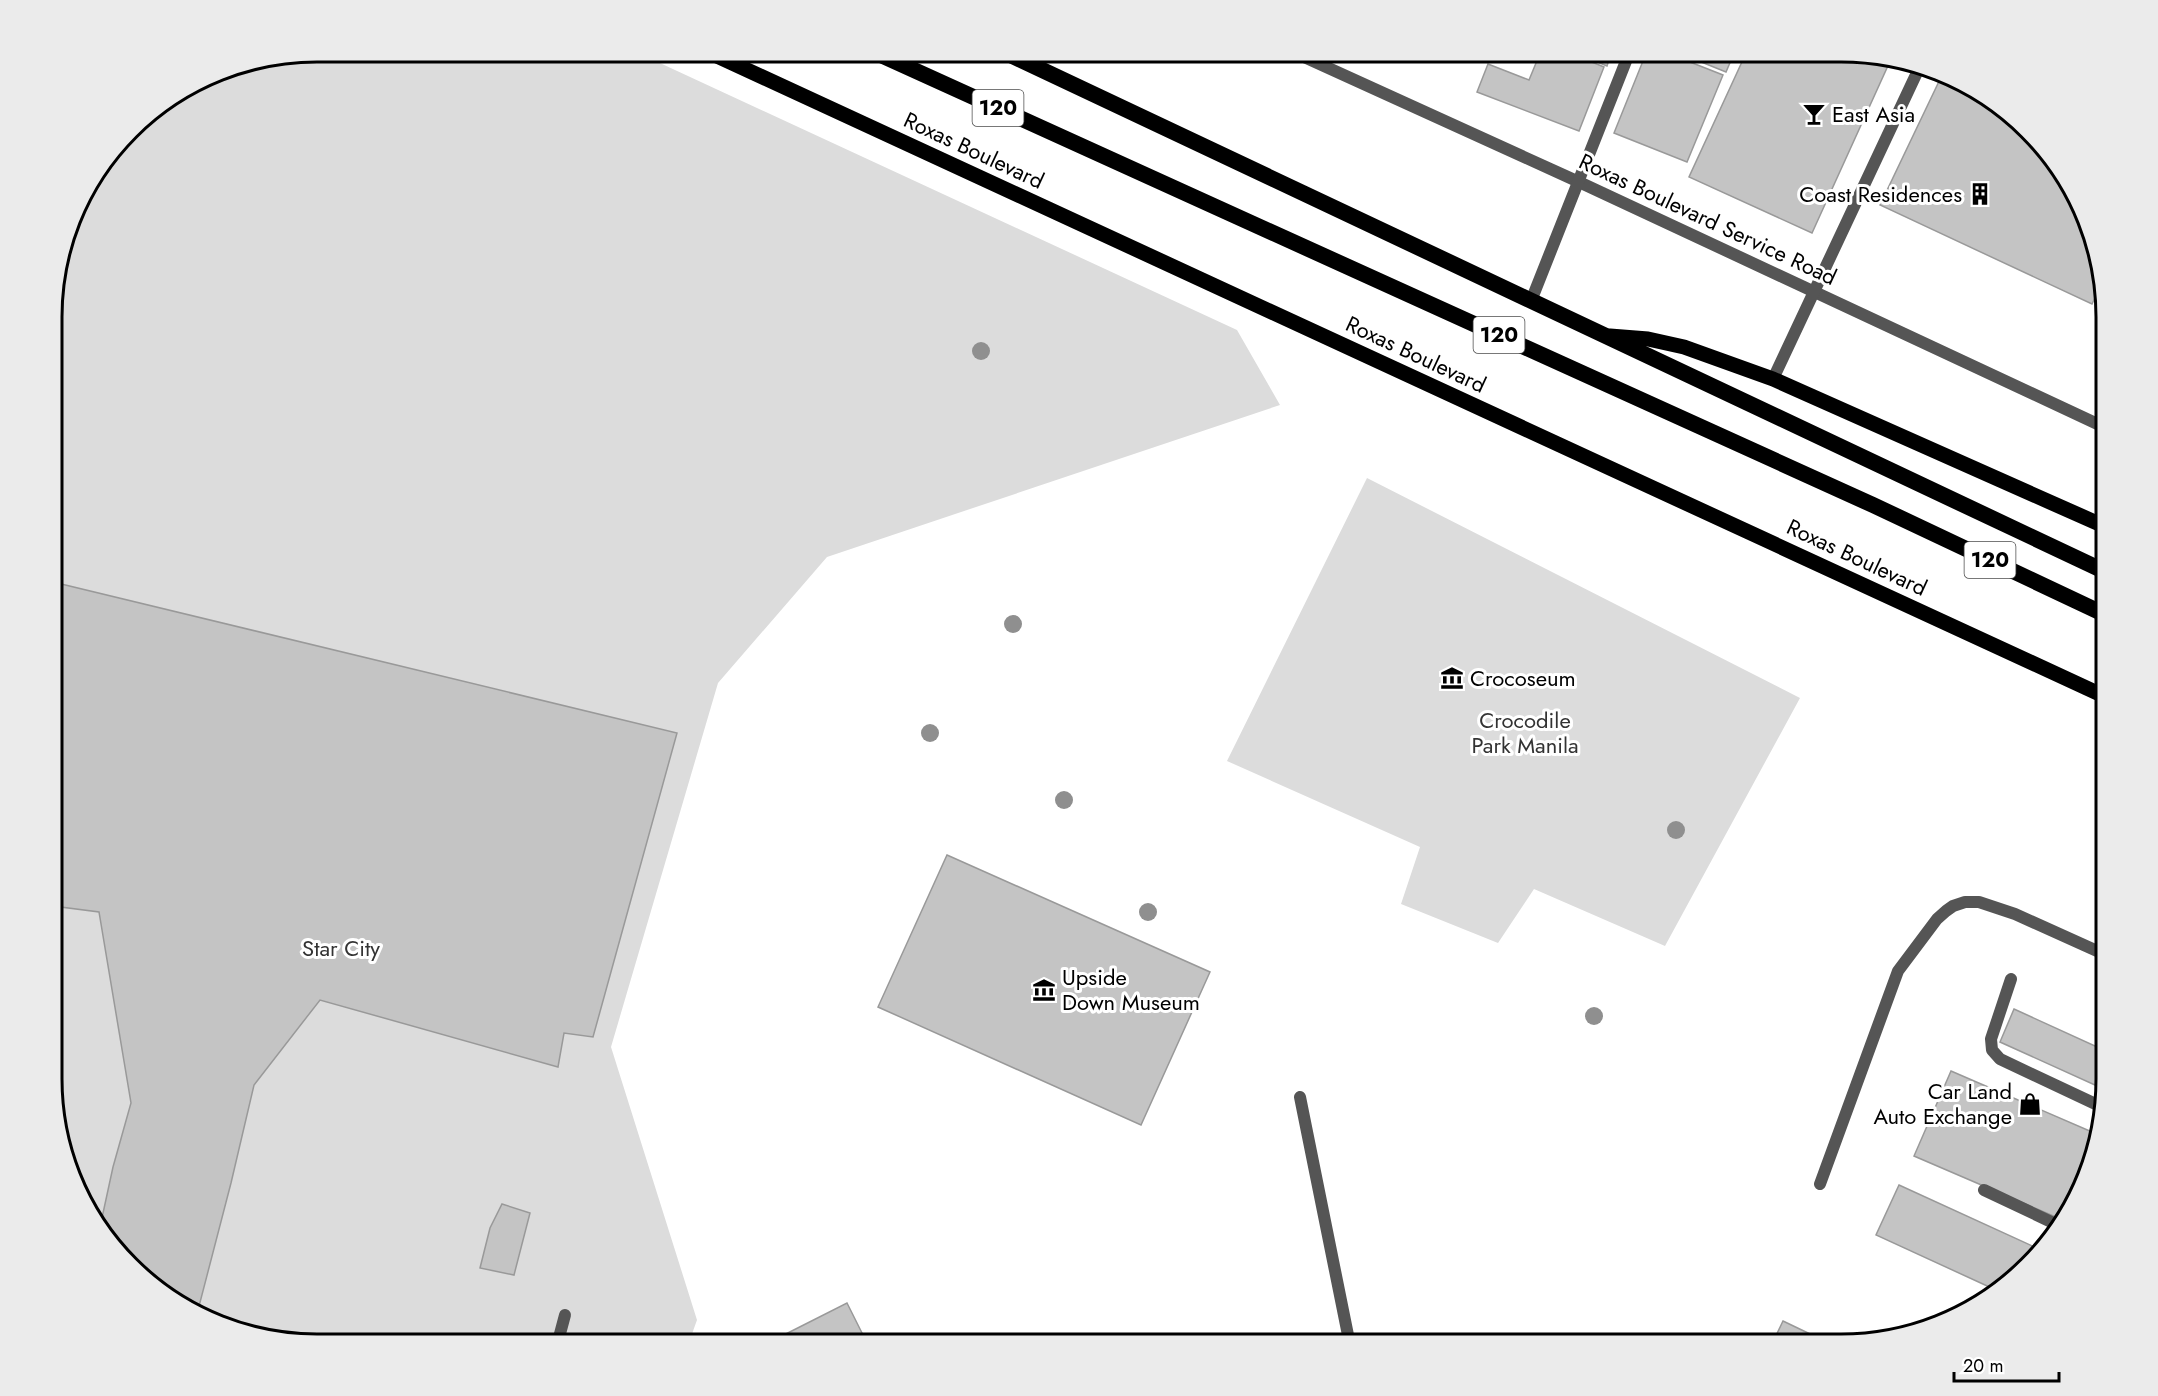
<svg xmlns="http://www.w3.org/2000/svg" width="2158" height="1396" viewBox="0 0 2158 1396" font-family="Jost,sans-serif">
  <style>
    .green { fill: #dcdcdc }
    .building { fill: #c4c4c4; stroke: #999; stroke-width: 1.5 }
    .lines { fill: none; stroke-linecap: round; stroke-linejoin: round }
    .service { stroke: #555; stroke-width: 12 }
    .minor { stroke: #555; stroke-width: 12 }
    .primary { stroke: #000; stroke-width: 15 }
    .trunk { stroke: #000; stroke-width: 16 }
    .tree { fill: #8f8f8f }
    .labels { text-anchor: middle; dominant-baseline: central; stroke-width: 6; stroke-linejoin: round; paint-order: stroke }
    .shield { fill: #fff; stroke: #4c4c4c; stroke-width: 1.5 }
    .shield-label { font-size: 21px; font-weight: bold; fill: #000 }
    .poi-label { font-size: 22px; fill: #000; stroke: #fff; text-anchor: start }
    .street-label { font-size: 22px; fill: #000; stroke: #fff }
    .park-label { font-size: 22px; fill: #333; stroke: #fff }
    .rim { fill: none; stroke: #000; stroke-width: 3 }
  </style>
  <rect width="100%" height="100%" fill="#fff"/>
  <g class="green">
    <path d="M 316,51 L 634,51 L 1237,330 L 1280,405 L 827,557 L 718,683 L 611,1047 L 697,1320 L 688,1345 L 316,1345 L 231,1331 L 169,1300 L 87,1213 L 53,1114 L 53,282 L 79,199 L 141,117 L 215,71 Z"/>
    <path d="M 1367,478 L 1800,698 L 1665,946 L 1534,889 L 1498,943 L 1401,904 L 1420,847 L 1227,761 Z"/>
  </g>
  <g class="building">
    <path d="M 1541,51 L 1565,51 L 1604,67 L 1579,131 L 1477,92 L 1488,64 L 1529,80 Z"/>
    <path d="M 1582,51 L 1612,51 L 1607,66 L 1580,55 Z"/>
    <path d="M 1647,51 L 1662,51 L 1723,75 L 1687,162 L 1614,133 Z"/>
    <path d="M 1674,51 L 1735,51 L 1726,72 Z"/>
    <path d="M 1747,51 L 1842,51 L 1891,59 L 1812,233 L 1689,177 Z"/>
    <path d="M 1943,73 L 1989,96 L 2072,184 L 2102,283 L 2092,304 L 1880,205 Z"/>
    <path d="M 53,582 L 677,733 L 593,1037 L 564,1033 L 558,1067 L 320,1000 L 254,1085 L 231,1183 L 197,1314 L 169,1300 L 100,1227 L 113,1167 L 131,1103 L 99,912 L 53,906 Z"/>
    <path d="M 947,855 L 1210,972 L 1141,1125 L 878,1007 Z"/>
    <path d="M 2014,1009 L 2106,1051 L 2106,1090 L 2000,1042 Z"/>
    <path d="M 1951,1071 L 2099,1135 L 2093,1165 L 2065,1221 L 1914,1156 Z"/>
    <path d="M 1899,1185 L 2039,1249 L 1996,1290 L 1876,1235 Z"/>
    <path d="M 502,1204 L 530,1213 L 514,1275 L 480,1268 L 490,1228 Z"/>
    <path d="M 847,1303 L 868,1345 L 764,1345 Z"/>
    <path d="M 1783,1321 L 1831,1344 L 1772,1344 Z"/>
  </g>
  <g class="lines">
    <g class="service">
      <path d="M 2011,979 L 1991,1039 L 1992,1050 L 2000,1059 L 2104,1108"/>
      <path d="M 1300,1097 L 1350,1345"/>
      <path d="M 1820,1184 L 1898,971 L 1937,919 L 1946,911 L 1953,906 L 1965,902 L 1979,902 L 2015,914 L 2106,955"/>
      <path d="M 1984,1190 L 2062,1227"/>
      <path d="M 557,1345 L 565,1315"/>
    </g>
    <g class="minor">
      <path d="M 1291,51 L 1579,182 L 2106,428"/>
      <path d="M 1531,301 L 1630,51"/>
      <path d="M 1773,379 L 1921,64"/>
    </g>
    <g class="primary">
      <path d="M 706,51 L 2106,697"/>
      <path d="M 1610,336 L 1648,339 L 1684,347 L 1773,379 L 2106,527"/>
    </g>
    <g class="trunk">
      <path d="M 872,51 L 1873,505 L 2106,615"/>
      <path d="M 1002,51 L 2106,572"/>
    </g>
  </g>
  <g class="tree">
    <circle cx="981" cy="351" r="9"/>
    <circle cx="1013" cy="624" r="9"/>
    <circle cx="930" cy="733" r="9"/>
    <circle cx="1064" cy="800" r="9"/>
    <circle cx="1676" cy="830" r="9"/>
    <circle cx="1148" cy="912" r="9"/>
    <circle cx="1594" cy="1016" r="9"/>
  </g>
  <defs>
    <g id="bar-bare" transform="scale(1.8)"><path d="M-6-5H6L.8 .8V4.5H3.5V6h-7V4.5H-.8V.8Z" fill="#000" stroke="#fff" stroke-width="2.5" paint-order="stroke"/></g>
    <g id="building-bare" transform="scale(1.8)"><path d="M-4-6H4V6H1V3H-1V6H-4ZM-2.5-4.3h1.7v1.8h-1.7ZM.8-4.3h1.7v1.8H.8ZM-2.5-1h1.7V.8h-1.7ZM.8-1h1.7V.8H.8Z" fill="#000" stroke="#fff" stroke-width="2.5" paint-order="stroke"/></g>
    <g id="museum-bare" transform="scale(1.8)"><path d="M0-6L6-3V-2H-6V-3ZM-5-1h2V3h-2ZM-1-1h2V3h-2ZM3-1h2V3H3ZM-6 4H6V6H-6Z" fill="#000" stroke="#fff" stroke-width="2.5" paint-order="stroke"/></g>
    <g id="shop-bare" transform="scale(1.8)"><path d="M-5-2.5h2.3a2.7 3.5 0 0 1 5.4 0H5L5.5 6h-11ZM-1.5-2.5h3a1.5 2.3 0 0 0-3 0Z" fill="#000" stroke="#fff" stroke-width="2.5" paint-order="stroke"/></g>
  </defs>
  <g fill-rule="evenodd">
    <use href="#bar-bare" x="1814" y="114"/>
    <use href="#building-bare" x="1980" y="194"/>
    <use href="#museum-bare" x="1452" y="678"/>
    <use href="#museum-bare" x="1044" y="990"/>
    <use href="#shop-bare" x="2030" y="1104"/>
  </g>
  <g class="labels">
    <g class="shield">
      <rect x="972.5" y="90" width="51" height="36" rx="4.5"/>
      <rect x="1473.5" y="317" width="51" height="36" rx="4.5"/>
      <rect x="1964.5" y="542" width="51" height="36" rx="4.5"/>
    </g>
    <g class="shield-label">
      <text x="998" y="108">120</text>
      <text x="1499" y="335">120</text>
      <text x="1990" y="560">120</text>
    </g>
    <g class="poi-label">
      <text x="1832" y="114">East Asia</text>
      <text x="1962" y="194" text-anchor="end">Coast Residences</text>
      <text x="1470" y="678">Crocoseum</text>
      <text x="1062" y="977">Upside<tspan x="1062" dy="25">Down Museum</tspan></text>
      <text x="2012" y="1091" text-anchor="end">Car Land<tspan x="2012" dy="25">Auto Exchange</tspan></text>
    </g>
    <g class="street-label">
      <text transform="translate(974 150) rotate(25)">Roxas Boulevard</text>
      <text transform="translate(1708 219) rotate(25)">Roxas Boulevard Service Road</text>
      <text transform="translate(1416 354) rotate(25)">Roxas Boulevard</text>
      <text transform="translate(1857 557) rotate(25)">Roxas Boulevard</text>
    </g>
    <g class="park-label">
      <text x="1525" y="720">Crocodile<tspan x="1525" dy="25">Park Manila</tspan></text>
      <text x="341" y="948">Star City</text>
    </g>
  </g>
  <path d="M0 0H2158V1396H0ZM317 62H1841A255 255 0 0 1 2096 317V1079A255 255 0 0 1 1841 1334H317A255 255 0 0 1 62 1079V317A255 255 0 0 1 317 62Z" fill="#ebebeb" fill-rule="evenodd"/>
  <path class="rim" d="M317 62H1841A255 255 0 0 1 2096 317V1079A255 255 0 0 1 1841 1334H317A255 255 0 0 1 62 1079V317A255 255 0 0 1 317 62Z"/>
  <path d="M1954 1372v9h105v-9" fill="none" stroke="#000000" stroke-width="3"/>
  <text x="1963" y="1372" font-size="18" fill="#000000" stroke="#ffffff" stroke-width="4.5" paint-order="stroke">20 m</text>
</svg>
